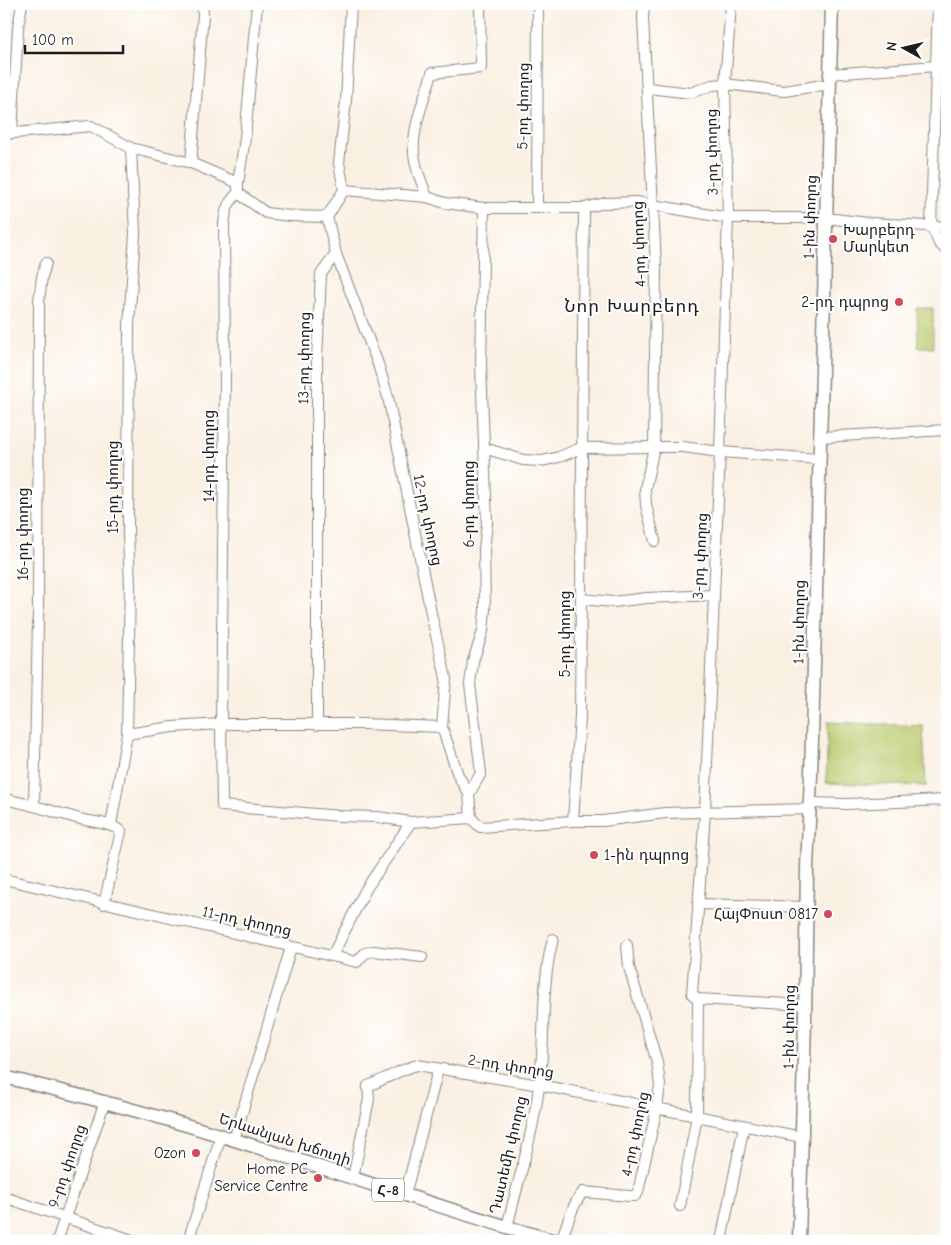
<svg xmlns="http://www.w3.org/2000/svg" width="951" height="1245" viewBox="0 0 951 1245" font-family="'Comic Neue','Noto Sans Armenian',sans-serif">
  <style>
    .green { fill: #bbcb6e; stroke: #6c7445 }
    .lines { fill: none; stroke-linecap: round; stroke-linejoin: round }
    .minor-casing { stroke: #8b867f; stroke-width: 12 }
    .major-casing { stroke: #8b867f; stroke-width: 15 }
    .minor { stroke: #fff; stroke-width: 10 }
    .major { stroke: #fff; stroke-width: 12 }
    .poi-dot { fill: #d1495b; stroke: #fff; stroke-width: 2 }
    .labels { text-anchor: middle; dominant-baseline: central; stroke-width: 4; stroke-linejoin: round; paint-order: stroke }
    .shield { fill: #fff; stroke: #606060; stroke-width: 1 }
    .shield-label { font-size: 14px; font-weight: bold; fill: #1c1c1c }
    .street-label { font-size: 15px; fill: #1c1c1c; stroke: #fff }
    .poi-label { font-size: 15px; fill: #1c1c1c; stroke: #fff; text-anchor: end }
    .quarter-label { font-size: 18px; letter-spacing: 1px; fill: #1c1c1c; stroke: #fff }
  </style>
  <rect width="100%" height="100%" fill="#fff"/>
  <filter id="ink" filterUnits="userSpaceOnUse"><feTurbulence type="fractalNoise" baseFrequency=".02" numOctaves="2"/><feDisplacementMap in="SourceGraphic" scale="10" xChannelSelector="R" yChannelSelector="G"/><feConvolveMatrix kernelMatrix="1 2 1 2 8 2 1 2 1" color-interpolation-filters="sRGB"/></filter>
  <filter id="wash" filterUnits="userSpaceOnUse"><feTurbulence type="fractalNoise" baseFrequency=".0096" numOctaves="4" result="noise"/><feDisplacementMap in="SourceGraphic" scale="20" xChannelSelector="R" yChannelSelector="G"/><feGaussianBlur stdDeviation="1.12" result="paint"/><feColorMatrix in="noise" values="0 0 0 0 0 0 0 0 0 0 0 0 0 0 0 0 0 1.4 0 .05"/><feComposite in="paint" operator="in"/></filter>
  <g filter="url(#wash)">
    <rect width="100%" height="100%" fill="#faf0e2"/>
    <g class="green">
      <path d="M 917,308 L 933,308 L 933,347 L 918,347 Z"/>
      <path d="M 828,722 L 923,726 L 926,786 L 826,783 Z"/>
    </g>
  </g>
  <g filter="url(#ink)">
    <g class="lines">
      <g class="minor-casing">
        <g id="minor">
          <path d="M 257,4 L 245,138 L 238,183 L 238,193 L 266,213 L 291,216 L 327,217"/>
          <path d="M 351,4 L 346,101 L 339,163 L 344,190 L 327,217 L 336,254 L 378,364 L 388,397 L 432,618 L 446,678 L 442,727 L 458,775 L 469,794 L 471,818 L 480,827 L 573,821"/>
          <path d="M 644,4 L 643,18 L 656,265 L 654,447 L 645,489 L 646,505 L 655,541"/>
          <path d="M 731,4 L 725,84 L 728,218 L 720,452 L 705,812 L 692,994 L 698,999 L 805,1005"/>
          <path d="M 938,4 L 931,226 L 939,243 L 947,251"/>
          <path d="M 830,74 L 936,66"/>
          <path d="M 648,88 L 691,93 L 712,85 L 725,84 L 784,91 L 830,84"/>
          <path d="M 12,133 L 18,28 L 22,4"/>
          <path d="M 4,134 L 91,126 L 131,148 L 191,163 L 238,183"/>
          <path d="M 191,163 L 203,14 L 202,4"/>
          <path d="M 344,190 L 427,197 L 445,203 L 484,208 L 584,208 L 605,203 L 636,202 L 728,218 L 826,218 L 869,223 L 947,227"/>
          <path d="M 238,193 C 227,204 226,208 224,224 L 225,379 L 221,724 L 222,806 L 340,816 L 377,817 L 411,822 L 471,818"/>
          <path d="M 427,197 C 423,185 417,173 415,160 C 409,134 425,98 432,73 L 481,68 L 480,4"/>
          <path d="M 537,208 L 538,4"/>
          <path d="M 584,208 L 580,717 L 573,821 L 603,821 L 665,813 L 810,809"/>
          <path d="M 821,437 L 947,430"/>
          <path d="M 484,448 L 523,460 L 542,461 L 559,457 L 581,448 L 654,447 L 683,447 L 720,452 L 819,459"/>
          <path d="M 581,599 L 613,602 L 647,598 L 713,595"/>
          <path d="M 317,725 L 317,359 L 321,274 L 336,254"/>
          <path d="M 127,734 L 172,727 L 221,724 L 362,724 L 442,727"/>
          <path d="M 469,794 L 481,773 L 470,684 L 473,661 L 483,631 L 485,610 L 484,549 L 487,524 L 481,365 L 484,208"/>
          <path d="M 4,799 C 30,804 55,812 80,819 C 97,823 107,822 121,831 L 104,904"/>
          <path d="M 811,803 L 846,804 L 947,800"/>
          <path d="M 34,805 L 38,622 L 39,301 L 42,277 L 46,263"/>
          <path d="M 111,825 L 127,734 L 130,587 L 128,532 L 129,326 L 135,233 L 131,148"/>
          <path d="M 4,879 L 357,962 L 365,953 L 374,951 L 422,957"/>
          <path d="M 698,904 L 807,907"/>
          <path d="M 332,956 L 366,889 L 411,822"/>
          <path d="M 234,1140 L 291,947"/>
          <path d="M 353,1178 L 369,1099 L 368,1086 C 386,1079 399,1070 417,1065 L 540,1085 L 802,1137"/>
          <path d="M 405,1195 L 438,1070"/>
          <path d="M 4,1197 L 135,1241"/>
          <path d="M 680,1206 L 697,1116 L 698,999"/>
          <path d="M 507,1228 C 518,1181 533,1134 539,1087 C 546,1038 540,987 553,939"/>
          <path d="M 57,1241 L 105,1101"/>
          <path d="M 188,1241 L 221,1136"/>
          <path d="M 561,1241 C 567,1225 572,1205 583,1192 L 629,1196 L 635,1196 L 638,1192 L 657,1108 L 660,1085 L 657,1062 L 629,967 L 627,945"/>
          <path d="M 721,1241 L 744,1126"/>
        </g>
      </g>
      <g class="major-casing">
        <g id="major">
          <path d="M 4,1077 C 76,1094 148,1113 219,1135 C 331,1170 442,1209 555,1241"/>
          <path d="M 799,1241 L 805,1021 L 807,868 L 811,775 L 832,4"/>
        </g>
      </g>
      <use href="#minor" class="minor"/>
      <use href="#major" class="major"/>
    </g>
  </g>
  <g class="poi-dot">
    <circle cx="833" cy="239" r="5"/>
    <circle cx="899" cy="302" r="5"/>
    <circle cx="594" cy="855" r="5"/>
    <circle cx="828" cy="914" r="5"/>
    <circle cx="196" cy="1153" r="5"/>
    <circle cx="318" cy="1178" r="5"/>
  </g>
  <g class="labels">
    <rect class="shield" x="372" y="1178.5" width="32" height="23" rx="4"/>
    <g class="shield-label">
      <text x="388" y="1190">Հ-8</text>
    </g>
    <g class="street-label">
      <text transform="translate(523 106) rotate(-89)">5-րդ փողոց</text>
      <text transform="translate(712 152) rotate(-91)">3-րդ փողոց</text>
      <text transform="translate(810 217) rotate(-88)">1-ին փողոց</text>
      <text transform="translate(639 244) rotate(-92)">4-րդ փողոց</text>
      <text transform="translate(304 358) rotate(-89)">13-րդ փողոց</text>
      <text transform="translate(209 456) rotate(-90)">14-րդ փողոց</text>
      <text transform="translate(113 487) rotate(-90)">15-րդ փողոց</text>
      <text transform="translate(469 504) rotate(-90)">6-րդ փողոց</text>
      <text transform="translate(428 520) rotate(78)">12-րդ փողոց</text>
      <text transform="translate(23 534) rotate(-90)">16-րդ փողոց</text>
      <text transform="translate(700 556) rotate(-87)">3-րդ փողոց</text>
      <text transform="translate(799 622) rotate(-89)">1-ին փողոց</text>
      <text transform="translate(565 634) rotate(-90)">5-րդ փողոց</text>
      <text transform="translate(247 921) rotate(13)">11-րդ փողոց</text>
      <text transform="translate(789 1027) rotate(-89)">1-ին փողոց</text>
      <text transform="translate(511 1066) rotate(9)">2-րդ փողոց</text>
      <text transform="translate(635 1134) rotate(-78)">4-րդ փողոց</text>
      <text transform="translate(285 1139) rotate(18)">Երևանյան խճուղի</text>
      <text transform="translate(508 1155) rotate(-77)">Դատեմի փողոց</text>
      <text transform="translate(67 1166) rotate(-71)">9-րդ փողոց</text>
    </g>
    <g class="poi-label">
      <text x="843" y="230" text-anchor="start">Խարբերդ<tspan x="843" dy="17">Մարկետ</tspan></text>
      <text x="889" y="302">2-րդ դպրոց</text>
      <text x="604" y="855" text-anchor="start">1-ին դպրոց</text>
      <text x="818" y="914">ՀայՓոստ 0817</text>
      <text x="186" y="1153">Ozon</text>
      <text x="308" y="1169">Home PC<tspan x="308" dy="17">Service Centre</tspan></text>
    </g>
    <g class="quarter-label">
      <text x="632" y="306">Նոր Խարբերդ</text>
    </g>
  </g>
  <rect width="951" height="1245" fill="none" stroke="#fff" stroke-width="20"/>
  <g transform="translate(904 48) rotate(278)" stroke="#ffffff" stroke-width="4" paint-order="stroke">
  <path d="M0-4L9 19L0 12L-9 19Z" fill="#1c1c1c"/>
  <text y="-8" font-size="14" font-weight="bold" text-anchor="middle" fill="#1c1c1c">N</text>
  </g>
  <path d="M25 45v8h98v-8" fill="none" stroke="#1c1c1c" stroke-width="2.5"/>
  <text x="32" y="45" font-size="15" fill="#1c1c1c" stroke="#ffffff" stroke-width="4" paint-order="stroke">100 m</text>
</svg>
